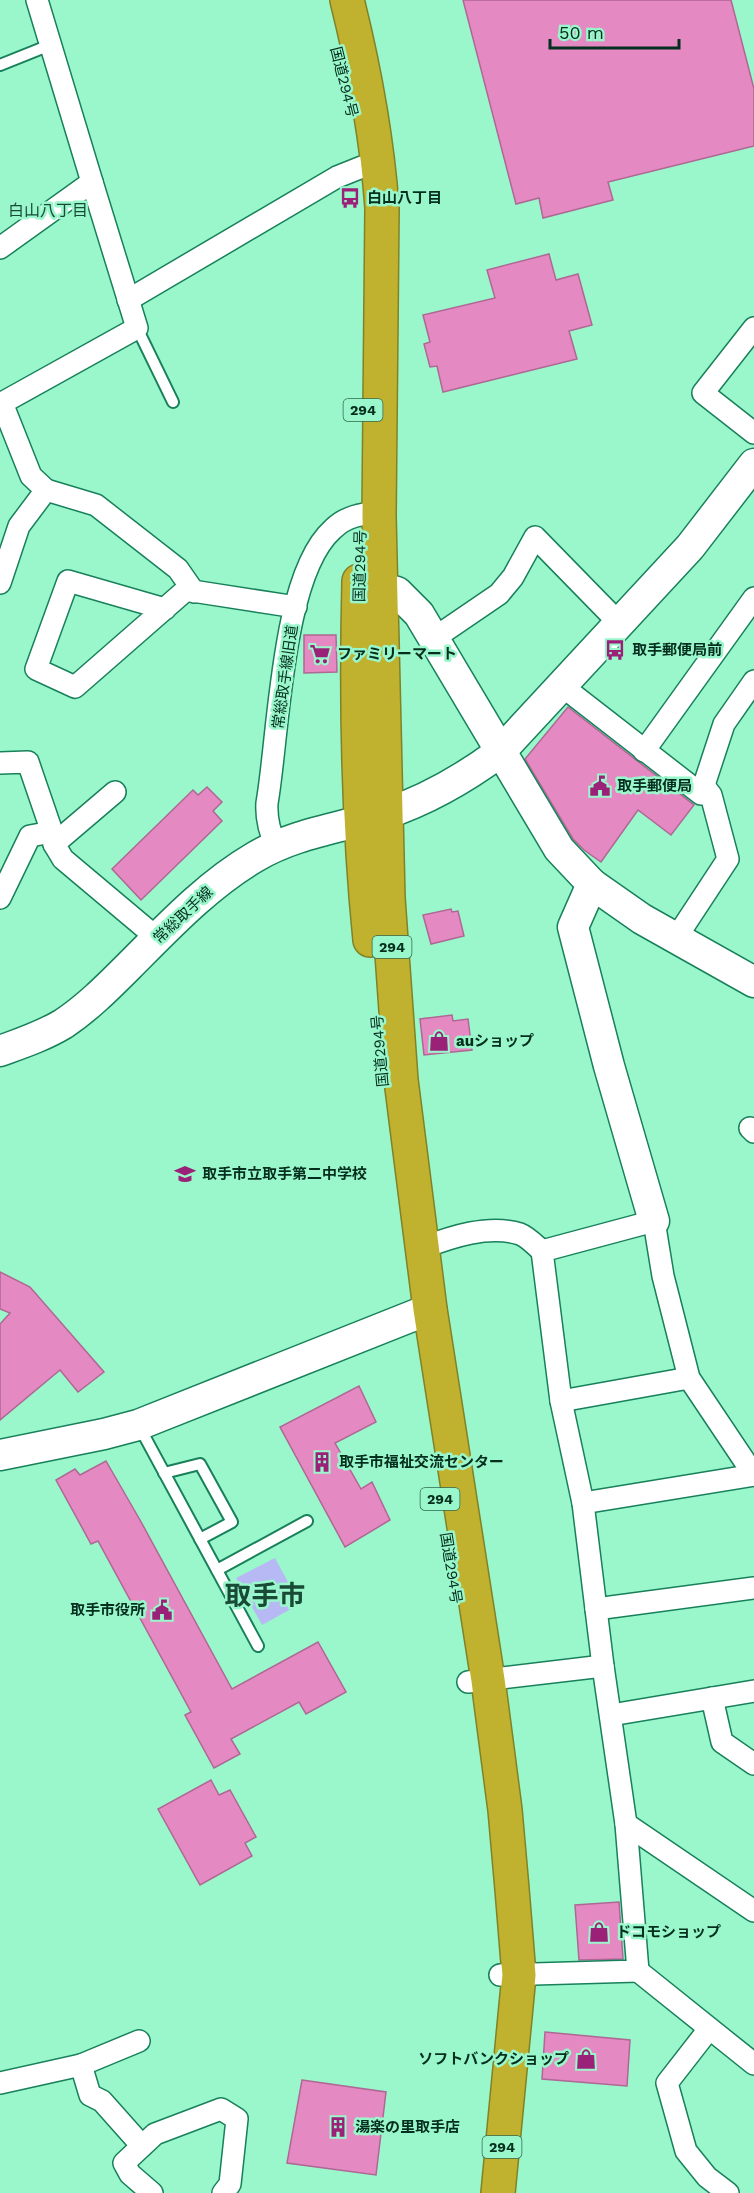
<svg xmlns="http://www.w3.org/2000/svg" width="754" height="2193" viewBox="0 0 754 2193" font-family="'Work Sans','Noto Sans JP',sans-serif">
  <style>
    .green { fill: #b7b9f5 }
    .building { fill: #e589c3; stroke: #af6794; stroke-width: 1.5 }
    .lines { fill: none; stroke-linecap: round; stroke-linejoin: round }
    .lane-casing { stroke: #18805a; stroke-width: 14 }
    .street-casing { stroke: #18805a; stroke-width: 24 }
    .secondary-casing { stroke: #18805a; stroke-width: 33 }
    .highway-casing { stroke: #7e8329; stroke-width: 36 }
    .lane { stroke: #fff; stroke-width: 10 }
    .street { stroke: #fff; stroke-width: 21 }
    .secondary { stroke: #fff; stroke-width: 30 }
    .highway { stroke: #c0b12f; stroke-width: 33 }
    .labels { text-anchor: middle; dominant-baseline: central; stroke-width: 5; stroke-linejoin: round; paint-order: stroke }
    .shield { fill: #9af7cb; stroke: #316a52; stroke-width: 1.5 }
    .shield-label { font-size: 14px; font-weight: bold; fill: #042e1e }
    .street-label { font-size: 15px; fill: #042e1e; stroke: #9af7cb }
    .poi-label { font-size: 15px; font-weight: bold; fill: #042e1e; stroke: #9af7cb; text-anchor: start }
    .neighbourhood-label { font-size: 16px; fill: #184a36; stroke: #9af7cb }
    .town-label { font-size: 27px; font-weight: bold; fill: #184a36; stroke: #9af7cb }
  </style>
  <rect width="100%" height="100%" fill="#9af7cb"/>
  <path class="green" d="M 275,1558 L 300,1604 L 262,1625 L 236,1578 Z"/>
  <g class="building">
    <path d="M 463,0 L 731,0 L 754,89 L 754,146 L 608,182 L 613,200 L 543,218 L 539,198 L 516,204 Z"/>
    <path d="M 549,254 L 556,280 L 578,274 L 592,325 L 569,331 L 577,359 L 443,392 L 437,366 L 430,367 L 424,344 L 430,342 L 423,315 L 495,298 L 487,270 Z"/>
    <path d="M 304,635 L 336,635 L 337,672 L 304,673 Z"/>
    <path d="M 568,707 L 694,805 L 671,835 L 638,810 L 601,862 L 584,850 L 573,839 L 525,759 Z"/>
    <path d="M 207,787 L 222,802 L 213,811 L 222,821 L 141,900 L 112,869 L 193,790 L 198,795 Z"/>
    <path d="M 451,909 L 452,912 L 458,911 L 464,936 L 431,944 L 423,915 Z"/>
    <path d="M 452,1015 L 453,1021 L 468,1019 L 472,1050 L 424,1055 L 420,1019 Z"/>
    <path d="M 0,1272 L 30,1287 L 104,1372 L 78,1392 L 60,1370 L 0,1420 L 0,1324 L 10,1313 L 0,1309 Z"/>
    <path d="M 359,1386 L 376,1422 L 335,1443 L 361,1489 L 372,1482 L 390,1520 L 345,1547 L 280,1427 Z"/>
    <path d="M 106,1461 L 140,1520 L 232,1689 L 318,1642 L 346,1692 L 306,1714 L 299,1702 L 231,1739 L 240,1754 L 214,1768 L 185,1715 L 191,1712 L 98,1541 L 91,1544 L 56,1480 L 75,1469 L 80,1475 Z"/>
    <path d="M 211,1780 L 219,1795 L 230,1790 L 256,1837 L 245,1843 L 252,1856 L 200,1885 L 158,1809 Z"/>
    <path d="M 619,1902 L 623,1959 L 579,1960 L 575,1905 Z"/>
    <path d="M 545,2032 L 630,2040 L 627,2086 L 542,2079 Z"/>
    <path d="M 302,2080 L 386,2092 L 376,2175 L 287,2163 Z"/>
  </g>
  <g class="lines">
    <g class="lane-casing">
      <g id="lane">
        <path d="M 0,65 L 50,45"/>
        <path d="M 137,328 L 173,402"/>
        <path d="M 140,1428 L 258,1646"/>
        <path d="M 164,1473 L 200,1464 L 232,1522 L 200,1539"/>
        <path d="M 217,1570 L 307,1521"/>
      </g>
    </g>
    <g class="street-casing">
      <g id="street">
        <path d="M 37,0 L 92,182"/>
        <path d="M 0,248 L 92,182 L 137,328 L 2,403 L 31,476 L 46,490"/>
        <path d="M 128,300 L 337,177 L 362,167"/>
        <path d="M 754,328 L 703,393 L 754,433"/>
        <path d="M 0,583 L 19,526 L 46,490 L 96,505 L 178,569 L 194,592"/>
        <path d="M 165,609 L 68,581 L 36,669 L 75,687 L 186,590 L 296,607"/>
        <path d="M 433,639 L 499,594 L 513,577 L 535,537 L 620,624"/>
        <path d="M 562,686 L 701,794 L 724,724 L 754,681"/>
        <path d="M 644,751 L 754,598"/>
        <path d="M 0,763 L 28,762 L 52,832 L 30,836 L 0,898"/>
        <path d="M 53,833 L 54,844 L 115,792"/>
        <path d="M 54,844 L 63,859 L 157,938"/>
        <path d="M 276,846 C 269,831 266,819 267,803 C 279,735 281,575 333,529 C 346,516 362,514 379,512"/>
        <path d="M 676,938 L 728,859 L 711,795 L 704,786"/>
        <path d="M 750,1128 L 754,1132"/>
        <path d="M 422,1248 C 451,1237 489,1224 520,1234 C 528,1237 536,1246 542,1251"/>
        <path d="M 561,1401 L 689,1378"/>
        <path d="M 583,1503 L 754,1475"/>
        <path d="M 596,1609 L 754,1588"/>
        <path d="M 468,1682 L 603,1666"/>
        <path d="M 712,1698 L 722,1742 L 754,1764"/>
        <path d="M 611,1715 L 754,1691"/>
        <path d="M 626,1824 L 754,1911"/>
        <path d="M 638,1971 L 754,2064"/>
        <path d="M 500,1975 L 638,1971 L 626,1824 L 603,1666 L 583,1503 L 561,1401 L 542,1251 L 654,1221 L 663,1276 L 689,1378 L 754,1475"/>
        <path d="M 709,2029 L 667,2083 L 686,2151 L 707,2177 L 728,2193"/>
        <path d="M 139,2041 L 81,2065 L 90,2095 L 102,2101 L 142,2146"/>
        <path d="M 0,2083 L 81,2065"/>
        <path d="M 152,2193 L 130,2174 L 124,2163 L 155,2134 L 221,2109 L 237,2119 L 230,2184 L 223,2193"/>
      </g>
    </g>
    <g class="secondary-casing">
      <g id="secondary">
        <path d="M 381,588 L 397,592 L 419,614 L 559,849 L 592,884 L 642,919 L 754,982"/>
        <path d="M 592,884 L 573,927 L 609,1066 L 654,1221"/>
        <path d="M 0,1051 C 22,1043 43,1036 63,1024 C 87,1008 107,988 128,967 C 167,928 207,885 255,857 C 295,833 341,828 385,814 C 427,800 465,778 500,752 L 690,547 L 754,464"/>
        <path d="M 0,1455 L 104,1434 L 138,1425 L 430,1309"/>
      </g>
    </g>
    <g class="highway-casing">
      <g id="highway">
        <path d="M 347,0 C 364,68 377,138 382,208 L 379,516 L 388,898 L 401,1080 L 430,1309 L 488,1680 L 505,1810 L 512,1889 L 519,1975 L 498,2193"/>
        <path d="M 359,581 C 356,701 358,821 370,940"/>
      </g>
    </g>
    <use href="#lane" class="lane"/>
    <use href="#street" class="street"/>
    <use href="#secondary" class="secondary"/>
    <use href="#highway" class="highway"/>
  </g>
  <defs>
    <g id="bus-bare" transform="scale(1.62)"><path d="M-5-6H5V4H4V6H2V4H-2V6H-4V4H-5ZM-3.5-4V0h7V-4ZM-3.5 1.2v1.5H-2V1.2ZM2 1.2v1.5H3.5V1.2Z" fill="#9b2077" stroke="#9af7cb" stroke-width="2.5" paint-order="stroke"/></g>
    <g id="supermarket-bare" transform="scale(1.62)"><path d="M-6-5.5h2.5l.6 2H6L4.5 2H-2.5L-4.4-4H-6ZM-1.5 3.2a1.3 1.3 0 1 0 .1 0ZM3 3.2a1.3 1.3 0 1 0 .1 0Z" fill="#9b2077" stroke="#9af7cb" stroke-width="2.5" paint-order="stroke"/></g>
    <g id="civic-bare" transform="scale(1.62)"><path d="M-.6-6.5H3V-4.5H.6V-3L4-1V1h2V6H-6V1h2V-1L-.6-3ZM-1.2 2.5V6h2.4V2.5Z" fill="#9b2077" stroke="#9af7cb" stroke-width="2.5" paint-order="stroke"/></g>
    <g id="shop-bare" transform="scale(1.62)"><path d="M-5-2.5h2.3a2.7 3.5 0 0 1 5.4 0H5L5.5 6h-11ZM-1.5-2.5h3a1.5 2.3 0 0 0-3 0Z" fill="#9b2077" stroke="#9af7cb" stroke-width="2.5" paint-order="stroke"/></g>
    <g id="school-bare" transform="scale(1.62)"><path d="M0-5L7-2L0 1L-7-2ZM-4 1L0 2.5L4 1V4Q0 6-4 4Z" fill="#9b2077" stroke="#9af7cb" stroke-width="2.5" paint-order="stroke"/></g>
    <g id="building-bare" transform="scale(1.62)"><path d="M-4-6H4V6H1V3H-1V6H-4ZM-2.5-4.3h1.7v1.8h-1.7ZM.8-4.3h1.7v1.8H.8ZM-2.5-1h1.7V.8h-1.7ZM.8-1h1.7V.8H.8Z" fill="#9b2077" stroke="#9af7cb" stroke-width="2.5" paint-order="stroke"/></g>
  </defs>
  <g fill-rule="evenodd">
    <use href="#bus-bare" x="350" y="198"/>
    <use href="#bus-bare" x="615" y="650"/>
    <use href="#supermarket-bare" x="320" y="654"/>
    <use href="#civic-bare" x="600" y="786"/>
    <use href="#shop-bare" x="439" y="1041"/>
    <use href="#school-bare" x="185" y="1174"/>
    <use href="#building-bare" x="322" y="1462"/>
    <use href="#civic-bare" x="162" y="1610"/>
    <use href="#shop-bare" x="599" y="1932"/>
    <use href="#shop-bare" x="586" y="2059"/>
    <use href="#building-bare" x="338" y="2127"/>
  </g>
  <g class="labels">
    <g class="shield">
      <rect x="343.5" y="399" width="39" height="22" rx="4.5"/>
      <rect x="372.5" y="936" width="39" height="22" rx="4.5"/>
      <rect x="420.5" y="1488" width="39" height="22" rx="4.5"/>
      <rect x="482.5" y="2136" width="39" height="22" rx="4.5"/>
    </g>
    <g class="shield-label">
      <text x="363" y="410">294</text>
      <text x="392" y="947">294</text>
      <text x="440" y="1499">294</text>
      <text x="502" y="2147">294</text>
    </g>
    <g class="street-label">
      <text transform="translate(344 82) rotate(76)">国道294号</text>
      <text transform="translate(360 566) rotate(-89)">国道294号</text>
      <text transform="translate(285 677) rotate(-82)">常総取手線旧道</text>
      <text transform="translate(183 915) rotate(-43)">常総取手線</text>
      <text transform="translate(380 1051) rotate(-95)">国道294号</text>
      <text transform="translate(451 1568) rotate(81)">国道294号</text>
    </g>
    <g class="poi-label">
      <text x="367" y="198">白山八丁目</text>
      <text x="632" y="650">取手郵便局前</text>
      <text x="337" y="654">ファミリーマート</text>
      <text x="617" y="786">取手郵便局</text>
      <text x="456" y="1041">auショップ</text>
      <text x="202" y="1174">取手市立取手第二中学校</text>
      <text x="339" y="1462">取手市福祉交流センター</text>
      <text x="145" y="1610" text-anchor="end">取手市役所</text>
      <text x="616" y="1932">ドコモショップ</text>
      <text x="569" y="2059" text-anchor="end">ソフトバンクショップ</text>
      <text x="355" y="2127">湯楽の里取手店</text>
    </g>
    <g class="neighbourhood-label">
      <text x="48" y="210">白山八丁目</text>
    </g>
    <g class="town-label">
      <text x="265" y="1596">取手市</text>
    </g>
  </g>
  <path d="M550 39v9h129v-9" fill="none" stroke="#042e1e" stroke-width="3"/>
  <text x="559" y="39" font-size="18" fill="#042e1e" stroke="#9af7cb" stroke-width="4.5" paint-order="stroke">50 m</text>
</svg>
